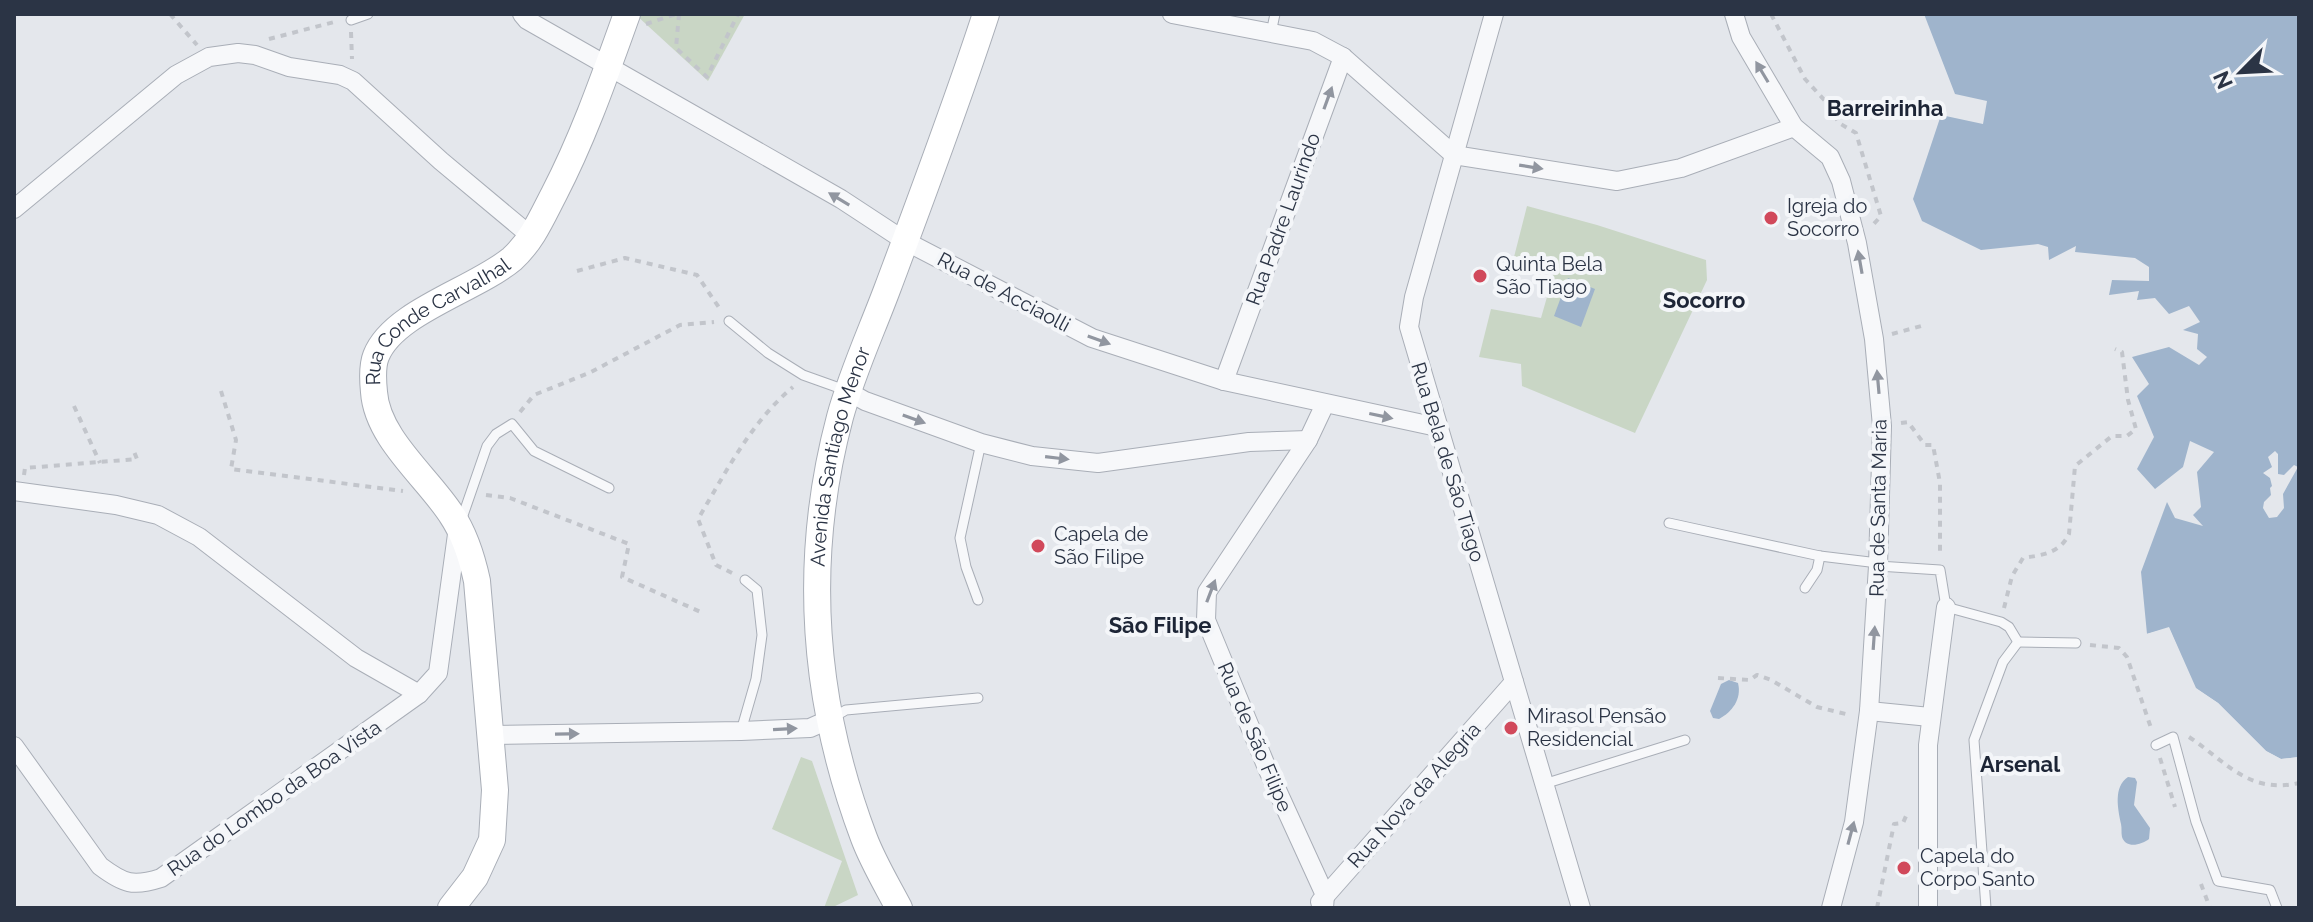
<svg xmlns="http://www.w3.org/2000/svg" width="2313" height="922" viewBox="0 0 2313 922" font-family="Raleway,sans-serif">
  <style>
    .green { fill: #c9d6c5 }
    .water { fill: #9fb4cc; fill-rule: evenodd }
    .pier { fill: #e4e7ec }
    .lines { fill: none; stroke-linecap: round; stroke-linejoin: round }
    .lane-casing { stroke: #a9aeb7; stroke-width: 11 }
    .street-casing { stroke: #a9aeb7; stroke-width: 20 }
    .secondary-casing { stroke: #a9aeb7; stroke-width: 28 }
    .path { stroke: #c2c5cb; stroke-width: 4; stroke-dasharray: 6 6; stroke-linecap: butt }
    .lane { stroke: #f7f8fa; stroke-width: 9 }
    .street { stroke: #f7f8fa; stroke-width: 18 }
    .secondary { stroke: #fff; stroke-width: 26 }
    .oneway { fill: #9196a0 }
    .poi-dot { fill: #d1495b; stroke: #f4f6f9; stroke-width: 3 }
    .labels { text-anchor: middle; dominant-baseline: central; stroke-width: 8; stroke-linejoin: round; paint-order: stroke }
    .poi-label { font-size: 20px; fill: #2b3445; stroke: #f4f6f9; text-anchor: start }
    .street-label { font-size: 20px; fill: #2b3445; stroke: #f4f6f9 }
    .neighbourhood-label { font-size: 22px; font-weight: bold; fill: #1d2536; stroke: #f4f6f9 }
  </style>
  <rect width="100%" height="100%" fill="#e4e7ec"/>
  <g class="green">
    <path d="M 635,14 L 745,14 L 708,81 Z"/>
    <path d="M 1527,206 L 1597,225 L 1706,260 L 1707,280 L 1635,433 L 1522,386 L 1521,364 L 1479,357 L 1491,309 L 1541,318 L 1555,269 L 1514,257 Z"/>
    <path d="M 801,757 L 812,761 L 858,895 L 831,908 L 824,908 L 842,861 L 772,829 Z"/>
  </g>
  <g class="water">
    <path d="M 1924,14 L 2299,14 L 2299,757 L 2281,759 L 2266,751 L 2218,703 L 2195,688 L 2169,628 L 2147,634 L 2141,572 L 2167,502 L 2175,518 L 2203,526 L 2193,515 L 2201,507 L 2197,472 L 2214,452 L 2190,441 L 2183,467 L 2155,489 L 2137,469 L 2154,437 L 2137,396 L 2149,384 L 2132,357 L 2169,347 L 2199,365 L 2207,357 L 2197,349 L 2198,334 L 2183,330 L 2200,322 L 2189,306 L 2169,314 L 2155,298 L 2137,300 L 2139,291 L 2109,295 L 2112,280 L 2149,281 L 2149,267 L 2135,258 L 2075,252 L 2076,246 L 2049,260 L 2048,247 L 2038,244 L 1981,250 L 1922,221 L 1913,199 L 1941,115 L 1983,124 L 1987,101 L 1955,94 ZM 2275,451 L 2278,454 L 2278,474 L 2284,475 L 2294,465 L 2298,467 L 2283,494 L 2284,508 L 2277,517 L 2269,518 L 2263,508 L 2264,502 L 2271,495 L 2270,488 L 2272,486 L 2270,478 L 2263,473 L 2272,467 L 2268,457 Z"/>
    <path d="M 1568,278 L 1595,289 L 1581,327 L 1554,316 Z"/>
    <path d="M 1729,680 L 1738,683 C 1742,699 1732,712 1719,719 L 1713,718 L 1710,711 L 1721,684 Z"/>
    <path d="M 2128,777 L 2135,778 L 2137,782 L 2134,805 L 2150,828 L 2149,839 C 2141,845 2126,849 2122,837 C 2121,833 2122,828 2121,824 C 2118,809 2113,787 2128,777 Z"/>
  </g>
  <path class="pier" d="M 2169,627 L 2196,688 L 2218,703 L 2266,751 L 2281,759 L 2299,757 L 2299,761 L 2280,763 L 2264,755 L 2215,707 L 2192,690 L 2167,632 L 2147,638 L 2143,635 Z"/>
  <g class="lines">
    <g class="lane-casing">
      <g id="lane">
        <path d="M 351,20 L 368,14"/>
        <path d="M 1271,33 L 1275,14"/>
        <path d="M 729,321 L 768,353 L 803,375 L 845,390"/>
        <path d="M 461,521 L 487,446 L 496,434 L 512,424 L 534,451 L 609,488"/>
        <path d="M 1669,523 L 1820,556 L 1878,563"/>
        <path d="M 1878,566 L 1940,570 L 1946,607 L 2001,622 L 2009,627 L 2018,642"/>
        <path d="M 1805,588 L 1817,570 L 1820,556"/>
        <path d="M 978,600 L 966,567 L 960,538 L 981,443"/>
        <path d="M 2018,642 L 2076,643"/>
        <path d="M 832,718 L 846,710 L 978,698"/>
        <path d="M 741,731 L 756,679 L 762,635 L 757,590 L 745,580"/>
        <path d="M 2156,745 L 2173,737 L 2196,822 L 2218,881 L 2270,890 L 2277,908"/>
        <path d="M 1544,784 L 1685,740"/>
        <path d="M 1986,908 L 1974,740 L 2003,662 L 2018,642"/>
      </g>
    </g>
    <g class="street-casing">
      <g id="street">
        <path d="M 522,14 L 527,20 L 841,199 L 905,241 L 1092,338 L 1224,381 L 1437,427"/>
        <path d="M 1172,14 L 1313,41 L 1343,57 L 1454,155 L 1617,181 L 1681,168 L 1794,127"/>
        <path d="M 1494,14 L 1414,297 L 1409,327 L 1581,908"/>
        <path d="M 1734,14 L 1741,37 L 1794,127 L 1830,157 L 1841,181 L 1857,243 L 1874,339 L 1882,426 L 1878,566 L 1869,711 L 1854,822 L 1831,908"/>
        <path d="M 14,209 L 176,75 L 209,57 L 238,53 L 255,55 L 289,67 L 340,75 L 353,81 L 441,161 L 532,237"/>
        <path d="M 1224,381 L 1343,57"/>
        <path d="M 849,392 L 865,401 L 981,443 L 1032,456 L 1098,463 L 1249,442 L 1308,440"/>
        <path d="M 14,491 L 116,505 L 158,515 L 199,537 L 356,658 L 419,694"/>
        <path d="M 1869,711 L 1930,717"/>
        <path d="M 489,735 L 741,731 L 810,728 L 828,720"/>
        <path d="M 14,746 L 100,866 C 124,884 133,887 161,878 L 419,694 L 438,673 L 458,527"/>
        <path d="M 1320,902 L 1514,682"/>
        <path d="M 1324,908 L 1325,895 L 1267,768 L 1206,620 L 1207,592 L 1308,440 L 1325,404"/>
        <path d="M 1928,908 L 1928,745 L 1946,607"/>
      </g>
    </g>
    <g class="secondary-casing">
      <g id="secondary">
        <path id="s1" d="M 451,908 L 475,877 L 492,840 L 495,790 L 477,581 C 472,558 464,533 451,514 C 427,477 377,438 374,392 C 373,382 372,366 376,356 C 393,312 475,290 512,259 C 532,241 542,217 554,194 C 584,136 605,75 627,14"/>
        <path id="s2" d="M 899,908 C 887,885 873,862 864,838 C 812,700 802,560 840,417 C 852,373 872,330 888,287 C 922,196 956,106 986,14"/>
      </g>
    </g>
    <g class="path">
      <path d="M 170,14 L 197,45"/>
      <path d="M 679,14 L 676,48 L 707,77 L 738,14"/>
      <path d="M 1771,14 L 1805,79 L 1827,103 L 1839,123 L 1856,133 L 1881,216 L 1871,227"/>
      <path d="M 646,24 L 676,14"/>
      <path d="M 351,32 L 352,59"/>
      <path d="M 269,39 L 338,21"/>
      <path d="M 577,271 L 625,258 L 697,275 L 720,309"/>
      <path d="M 1892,334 L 1925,325"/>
      <path d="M 221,391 L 236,440 L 231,469 L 403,491"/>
      <path d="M 74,406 L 100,463"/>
      <path d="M 520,412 L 534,395 L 591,372 L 680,325 L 714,322"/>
      <path d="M 1901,423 L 1908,422 L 1925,445 L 1933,445 L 1940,483 L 1940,556"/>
      <path d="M 24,475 L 25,468 L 137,459 L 133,449"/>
      <path d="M 486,495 L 510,498 L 629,544 L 622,577 L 703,613"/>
      <path d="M 732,573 L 716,565 L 698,519 C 726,472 751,422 793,387"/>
      <path d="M 2004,608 L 2012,576 L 2023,558 C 2043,555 2060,553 2069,534 L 2075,466 L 2112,436 L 2127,436 L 2136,429 L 2128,400 L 2122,352 L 2115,349"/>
      <path d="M 2090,645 L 2119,648 L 2127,657 L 2152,731"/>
      <path d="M 1718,678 L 1750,680 L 1757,675 L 1771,680 L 1817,707 L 1850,715"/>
      <path d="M 2189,737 C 2228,763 2248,794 2299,783"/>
      <path d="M 2160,758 L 2175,807"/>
      <path d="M 2201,884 L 2210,908"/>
      <path d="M 1877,908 L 1894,824 L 1903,823 L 1906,816 L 1909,816"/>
    </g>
    <use href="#lane" class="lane"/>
    <use href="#street" class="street"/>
    <use href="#secondary" class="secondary"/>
  </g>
  <defs><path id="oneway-solid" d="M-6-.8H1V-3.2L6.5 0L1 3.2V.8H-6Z" transform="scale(2)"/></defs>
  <g class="oneway">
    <use href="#oneway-solid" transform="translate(1762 72) rotate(-121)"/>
    <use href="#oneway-solid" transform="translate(1328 98) rotate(-70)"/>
    <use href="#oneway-solid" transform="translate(1531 167) rotate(9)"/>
    <use href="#oneway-solid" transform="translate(839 199) rotate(-149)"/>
    <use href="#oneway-solid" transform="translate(1860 262) rotate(-100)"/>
    <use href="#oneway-solid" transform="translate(1099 340) rotate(20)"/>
    <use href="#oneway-solid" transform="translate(1878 382) rotate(-95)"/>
    <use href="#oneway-solid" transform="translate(1381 416) rotate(12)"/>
    <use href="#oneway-solid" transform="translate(914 419) rotate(20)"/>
    <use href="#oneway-solid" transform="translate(1057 458) rotate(7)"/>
    <use href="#oneway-solid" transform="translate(1211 591) rotate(-69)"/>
    <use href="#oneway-solid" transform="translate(1874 638) rotate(-86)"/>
    <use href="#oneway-solid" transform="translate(785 729) rotate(-3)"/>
    <use href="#oneway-solid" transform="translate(567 734) rotate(-1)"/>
    <use href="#oneway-solid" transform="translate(1851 833) rotate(-75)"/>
  </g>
  <g class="poi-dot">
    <circle cx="1771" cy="218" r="8"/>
    <circle cx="1480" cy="276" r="8"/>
    <circle cx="1038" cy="546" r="8"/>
    <circle cx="1511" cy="728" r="8"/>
    <circle cx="1904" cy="868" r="8"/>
  </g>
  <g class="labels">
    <g class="poi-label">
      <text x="1787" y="206">Igreja do<tspan x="1787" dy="23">Socorro</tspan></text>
      <text x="1496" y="264">Quinta Bela<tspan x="1496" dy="23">São Tiago</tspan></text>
      <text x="1054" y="534">Capela de<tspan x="1054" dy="23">São Filipe</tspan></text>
      <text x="1527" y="716">Mirasol Pensão<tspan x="1527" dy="23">Residencial</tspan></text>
      <text x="1920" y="856">Capela do<tspan x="1920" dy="23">Corpo Santo</tspan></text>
    </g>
    <g class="street-label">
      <text transform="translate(1283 219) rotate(-70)">Rua Padre Laurindo</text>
      <text transform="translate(1004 292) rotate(28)">Rua de Acciaolli</text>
      <text stroke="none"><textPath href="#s1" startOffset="662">Rua Conde Carvalhal</textPath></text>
      <text stroke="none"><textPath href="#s2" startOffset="468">Avenida Santiago Menor</textPath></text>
      <text transform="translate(1448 462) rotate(73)">Rua Bela de São Tiago</text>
      <text transform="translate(1878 508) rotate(-89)">Rua de Santa Maria</text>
      <text transform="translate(1255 737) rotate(67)">Rua de São Filipe</text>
      <text transform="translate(1414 795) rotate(-48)">Rua Nova da Alegria</text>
      <text transform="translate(274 798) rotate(-35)">Rua do Lombo da Boa Vista</text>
    </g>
    <g class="neighbourhood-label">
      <text x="1885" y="108">Barreirinha</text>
      <text x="1704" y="300">Socorro</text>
      <text x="1160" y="625">São Filipe</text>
      <text x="2020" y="764">Arsenal</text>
    </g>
  </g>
  <rect width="2313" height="922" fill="none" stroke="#2b3445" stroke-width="32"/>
  <g transform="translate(2241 72) rotate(246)" stroke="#f4f6f9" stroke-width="6" paint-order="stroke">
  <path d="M0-6L14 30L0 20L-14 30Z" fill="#2b3445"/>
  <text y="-12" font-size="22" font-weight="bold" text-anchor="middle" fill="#2b3445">N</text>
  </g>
</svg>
